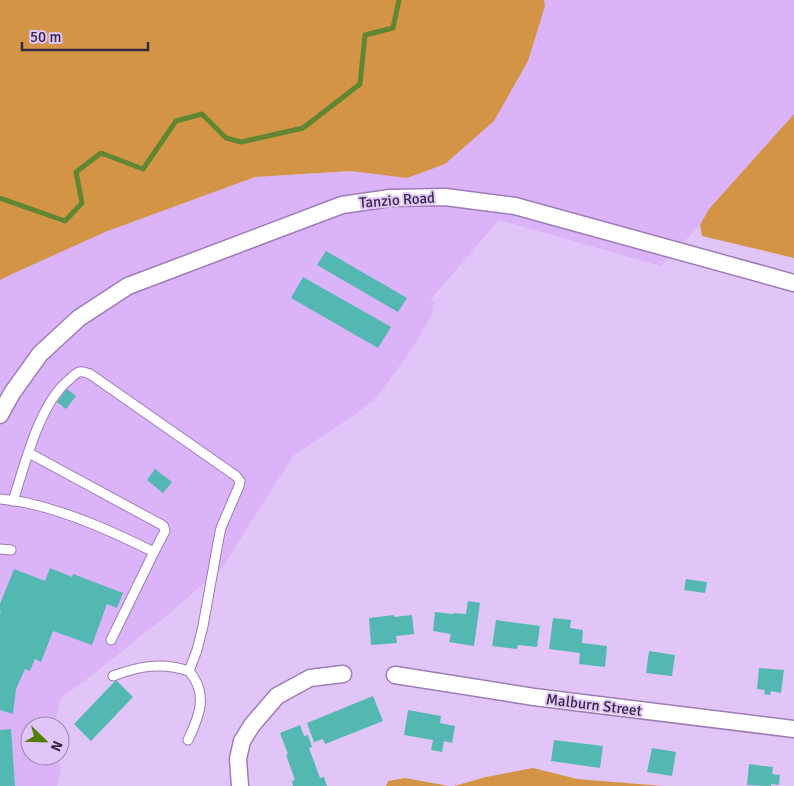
<svg xmlns="http://www.w3.org/2000/svg" width="794" height="786" viewBox="0 0 794 786" font-family="Signika,sans-serif">
  <style>
    .built { fill: #dab3f9 }
    .forest { fill: #d49446 }
    .lines { fill: none; stroke-linecap: round; stroke-linejoin: round }
    .stream { stroke: #618631; stroke-width: 5 }
    .building { fill: #53b8b2 }
    .service-casing { stroke: #9e7cb8; stroke-width: 11 }
    .minor-casing { stroke: #9e7cb8; stroke-width: 19 }
    .service { stroke: #fff; stroke-width: 9 }
    .minor { stroke: #fff; stroke-width: 16 }
    .labels { text-anchor: middle; dominant-baseline: central; stroke-width: 4; stroke-linejoin: round; paint-order: stroke }
    .street-label { font-size: 15px; fill: #372942; stroke: #e1c5f8 }
  </style>
  <rect width="100%" height="100%" fill="#e1c5f8"/>
  <path class="built" d="M 544,0 L 794,0 L 794,114 L 709,209 L 700,225 L 661,266 L 499,220 L 431,299 L 434,302 L 432,314 L 414,346 L 377,397 L 353,416 L 293,456 L 222,568 L 171,612 L 95,673 L 61,698 L 54,726 L 30,726 L 30,756 L 58,756 L 61,770 L 57,786 L 0,786 L 0,280 L 10,275 L 105,232 L 255,177 L 351,171 L 407,178 L 528,61 L 545,6 Z"/>
  <g class="forest">
    <path d="M 0,0 L 544,0 L 545,6 L 528,61 L 494,121 L 445,164 L 407,178 L 351,171 L 255,177 L 105,232 L 10,275 L 0,280 Z"/>
    <path d="M 794,114 L 794,258 L 702,236 L 700,225 L 709,209 Z"/>
    <path d="M 533,768 L 577,779 L 663,786 L 454,786 L 486,777 Z"/>
    <path d="M 405,778 L 449,786 L 386,786 L 388,781 Z"/>
  </g>
  <g class="lines">
    <path class="stream" d="M 0,198 L 65,221 L 82,203 L 76,172 L 101,153 L 143,169 L 176,121 L 202,114 L 226,138 L 241,142 L 303,128 L 360,84 L 365,35 L 393,28 L 399,0"/>
  </g>
  <g class="building">
    <path d="M 326,251 L 407,298 L 398,312 L 317,265 Z"/>
    <path d="M 303,277 L 391,327 L 378,348 L 291,298 Z"/>
    <path d="M 67,389 L 76,396 L 66,409 L 57,402 Z"/>
    <path d="M 155,469 L 172,482 L 163,493 L 147,480 Z"/>
    <path d="M 50,568 L 72,577 L 73,574 L 123,593 L 117,608 L 107,604 L 92,645 L 53,631 L 41,662 L 35,659 L 30,671 L 25,669 L 16,689 L 13,714 L 0,710 L 0,614 L 1,611 L 0,611 L 0,604 L 14,569 L 45,581 Z"/>
    <path d="M 686,579 L 707,582 L 705,593 L 684,590 Z"/>
    <path d="M 468,601 L 480,603 L 474,646 L 449,642 L 451,634 L 433,631 L 435,612 L 453,614 L 454,613 L 466,614 Z"/>
    <path d="M 394,615 L 394,617 L 412,615 L 414,634 L 396,636 L 397,643 L 371,645 L 369,618 Z"/>
    <path d="M 553,618 L 571,620 L 570,628 L 583,630 L 582,643 L 607,646 L 605,667 L 579,664 L 580,653 L 549,649 Z"/>
    <path d="M 496,620 L 540,626 L 537,647 L 518,645 L 517,649 L 492,646 Z"/>
    <path d="M 649,651 L 675,655 L 672,676 L 646,673 Z"/>
    <path d="M 759,668 L 784,670 L 781,693 L 771,691 L 770,695 L 764,694 L 765,690 L 757,689 Z"/>
    <path d="M 116,680 L 133,697 L 91,741 L 74,724 Z"/>
    <path d="M 373,696 L 383,721 L 325,744 L 323,739 L 314,742 L 307,723 Z"/>
    <path d="M 408,710 L 441,716 L 440,723 L 455,726 L 452,743 L 444,741 L 442,752 L 431,750 L 433,740 L 404,735 Z"/>
    <path d="M 300,725 L 304,736 L 308,735 L 312,747 L 309,748 L 320,778 L 324,777 L 327,786 L 293,786 L 292,781 L 295,780 L 286,755 L 288,754 L 280,733 Z"/>
    <path d="M 11,729 L 15,786 L 0,786 L 0,730 Z"/>
    <path d="M 554,740 L 603,746 L 600,768 L 551,761 Z"/>
    <path d="M 652,748 L 676,752 L 672,776 L 647,772 Z"/>
    <path d="M 749,764 L 773,767 L 772,774 L 780,775 L 779,785 L 771,784 L 771,786 L 747,785 Z"/>
  </g>
  <g class="lines">
    <g class="service-casing">
      <g id="service">
        <path d="M 29,453 L 162,525 L 164,527 L 165,531 L 154,552"/>
        <path d="M 0,499 C 9,500 18,501 27,503 C 72,513 113,532 154,552 L 111,640"/>
        <path d="M 13,501 C 25,465 39,403 70,379 C 72,377 76,373 79,372 C 83,371 87,373 90,374 L 236,476 L 240,481 L 239,486 L 221,528 L 219,537 L 203,626 L 197,650 L 189,671 C 209,694 199,717 188,740"/>
        <path d="M 0,549 L 11,550"/>
        <path d="M 113,676 C 139,666 162,662 189,671"/>
      </g>
    </g>
    <g class="minor-casing">
      <g id="minor">
        <path d="M 0,415 L 12,393 L 40,354 L 79,318 L 128,286 L 342,205 L 390,198 L 445,197 L 515,206 L 794,283"/>
        <path d="M 395,675 L 534,697 L 794,729"/>
        <path d="M 240,786 L 238,759 L 242,741 L 252,725 L 277,696 L 310,678 L 343,674"/>
      </g>
    </g>
    <use href="#service" class="service"/>
    <use href="#minor" class="minor"/>
  </g>
  <g class="labels">
    <g class="street-label">
      <text transform="translate(397 200) rotate(-4)">Tanzio Road</text>
      <text transform="translate(594 705) rotate(7)">Malburn Street</text>
    </g>
  </g>
  <g transform="translate(45 741) rotate(113)"><circle r="24" fill="#e1c5f8" stroke="#9d87af"/>
  <path d="M0-4L9 19L0 12L-9 19Z" fill="#537e02"/>
  <text y="-8" font-size="14" font-weight="bold" text-anchor="middle" fill="#372942">N</text>
  </g>
  <path d="M22 42v8h126v-8" fill="none" stroke="#372942" stroke-width="2.5"/>
  <text x="30" y="42" font-size="15" fill="#372942" stroke="#e1c5f8" stroke-width="4" paint-order="stroke">50 m</text>
</svg>
